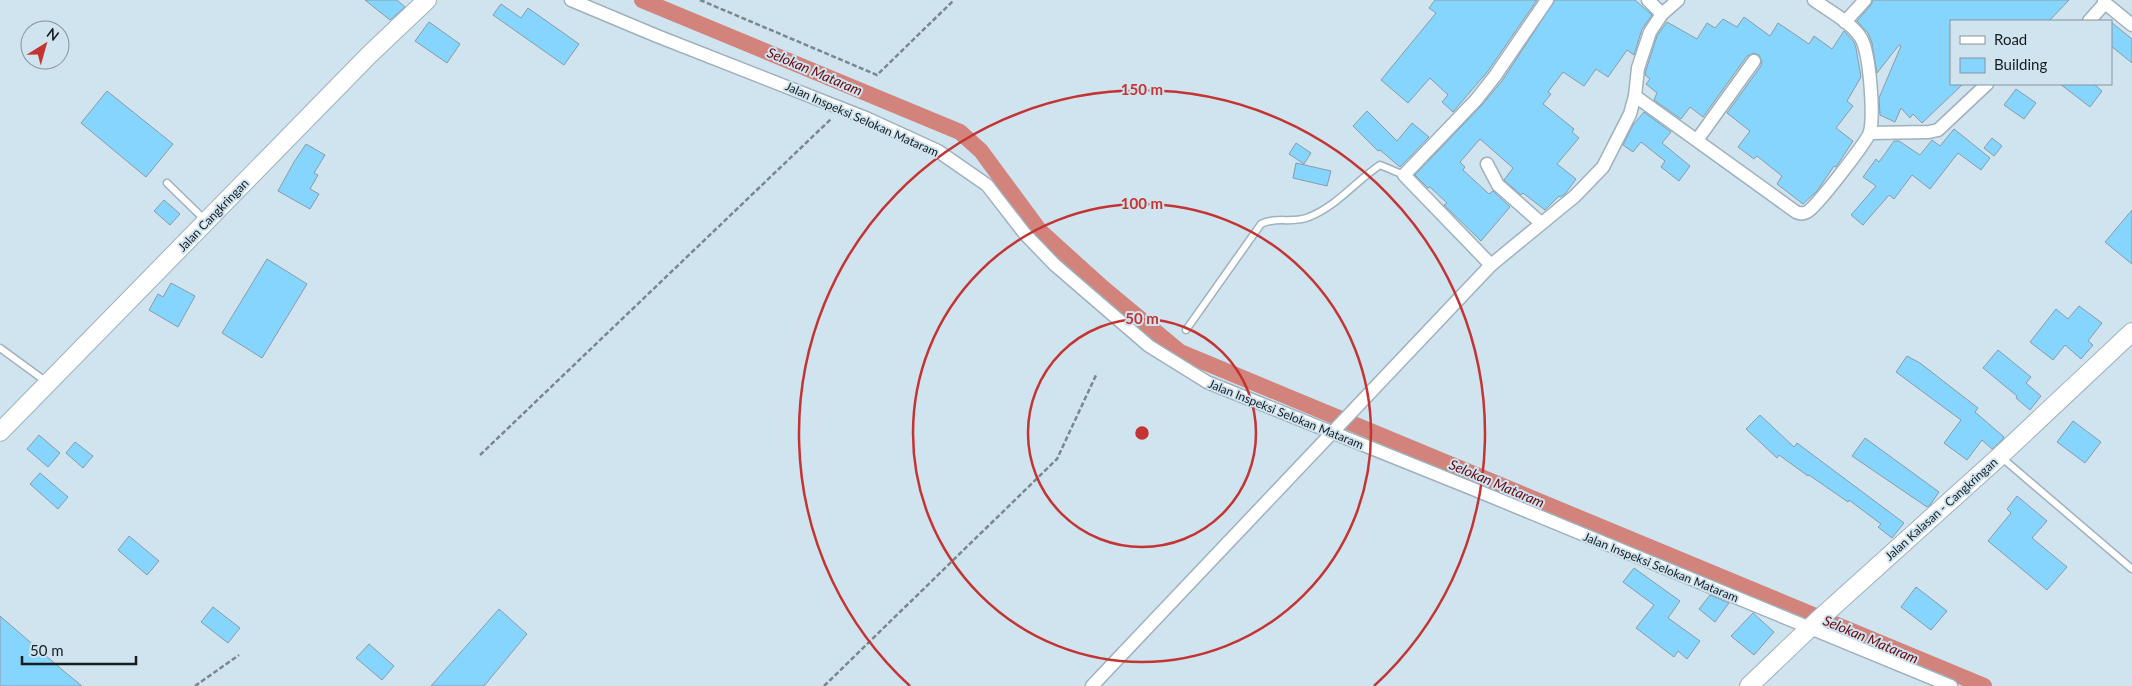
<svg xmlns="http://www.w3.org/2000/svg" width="2132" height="686" viewBox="0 0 2132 686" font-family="Lato,sans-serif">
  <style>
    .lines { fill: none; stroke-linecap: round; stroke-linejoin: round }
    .canal { stroke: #d1837c; stroke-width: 16 }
    .building { fill: #86d5ff; stroke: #899ba6 }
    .service-casing { stroke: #9eb1bc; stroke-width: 9 }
    .minor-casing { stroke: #9eb1bc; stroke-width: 15 }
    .secondary-casing { stroke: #9eb1bc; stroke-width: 20 }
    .path { stroke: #79878f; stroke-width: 2.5; stroke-dasharray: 5 2.5; stroke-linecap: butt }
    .service { stroke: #fff; stroke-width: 6 }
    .minor { stroke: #fff; stroke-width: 12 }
    .secondary { stroke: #fff; stroke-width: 18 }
    .ring { fill: none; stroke: #c33433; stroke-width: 2.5 }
    .labels { text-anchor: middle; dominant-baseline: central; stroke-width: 4; stroke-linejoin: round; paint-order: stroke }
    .street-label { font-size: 12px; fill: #161d21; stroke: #d0e4ef }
    .water-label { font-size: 14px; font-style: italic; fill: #67070d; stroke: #d0e4ef }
    .centre { fill: #c33433; stroke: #d0e4ef; stroke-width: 2.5 }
    .ring-label { font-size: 15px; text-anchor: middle; font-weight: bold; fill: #c33433; stroke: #d0e4ef; stroke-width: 4; stroke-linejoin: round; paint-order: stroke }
  </style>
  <rect width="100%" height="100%" fill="#d0e4ef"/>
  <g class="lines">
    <path class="canal" d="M 642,0 L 960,132 L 981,151 L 1040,231 L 1103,288 L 1180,352 L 1984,686"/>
  </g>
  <g class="building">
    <path d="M 365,0 L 397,0 L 405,7 L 390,20 Z"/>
    <path d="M 1435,0 L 1537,0 L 1488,71 L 1453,112 L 1442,102 L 1448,95 L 1430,78 L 1408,103 L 1381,80 L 1436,13 L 1429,8 Z"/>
    <path d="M 1555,0 L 1635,0 L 1652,15 L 1642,29 L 1634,55 L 1627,50 L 1608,77 L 1596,69 L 1584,86 L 1563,72 L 1548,92 L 1551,94 L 1543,104 L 1574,129 L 1572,132 L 1579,138 L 1557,164 L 1576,179 L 1565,194 L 1560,197 L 1559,196 L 1545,210 L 1523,193 L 1521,195 L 1504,180 L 1513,168 L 1480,139 L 1460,162 L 1465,167 L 1463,170 L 1489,194 L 1493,191 L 1510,207 L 1481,241 L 1444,205 L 1447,203 L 1430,187 L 1428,188 L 1415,175 L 1482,105 L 1502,81 Z"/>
    <path d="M 1873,0 L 2069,0 L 2049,21 L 1951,21 L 1951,84 L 1963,84 L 1922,123 L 1913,114 L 1910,118 L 1901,108 L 1895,122 L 1880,115 L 1879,98 L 1901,46 L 1899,45 L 1877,73 L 1872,43 L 1868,33 L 1857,21 L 1871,5 Z"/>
    <path d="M 501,4 L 521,18 L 528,8 L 579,44 L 564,65 L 493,15 Z"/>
    <path d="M 1744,17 L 1770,36 L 1778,23 L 1809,44 L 1814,36 L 1832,49 L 1844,31 L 1854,42 L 1856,48 L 1861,77 L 1847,101 L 1853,106 L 1836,128 L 1853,141 L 1836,167 L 1834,166 L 1817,191 L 1803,204 L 1777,184 L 1782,176 L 1757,156 L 1754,159 L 1738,147 L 1750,131 L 1727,113 L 1761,66 L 1762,61 L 1759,55 L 1754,53 L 1747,56 L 1703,117 L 1690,107 L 1681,119 L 1654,100 L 1657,93 L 1646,84 L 1650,79 L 1645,75 L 1646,70 L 1657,36 L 1667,22 L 1697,39 L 1707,23 L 1715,28 L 1723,19 L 1737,27 Z"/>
    <path d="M 429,22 L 460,44 L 447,63 L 415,41 Z"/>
    <path d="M 2111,22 L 2132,39 L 2132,63 L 2111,46 Z"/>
    <path d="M 2060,84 L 2094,84 L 2102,91 L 2090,107 Z"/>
    <path d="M 2016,89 L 2036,103 L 2024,119 L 2004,105 Z"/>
    <path d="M 107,91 L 173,144 L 146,177 L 81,123 Z"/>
    <path d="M 1367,111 L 1397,141 L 1412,123 L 1429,137 L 1400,167 L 1380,150 L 1378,151 L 1353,126 Z"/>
    <path d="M 1644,112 L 1671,132 L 1662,143 L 1690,166 L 1679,181 L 1661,167 L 1665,161 L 1641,142 L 1633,152 L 1623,145 L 1633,125 Z"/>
    <path d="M 1954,129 L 1990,158 L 1981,170 L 1958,153 L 1930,189 L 1912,175 L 1894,199 L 1889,195 L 1863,225 L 1851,215 L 1876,186 L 1863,177 L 1876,159 L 1879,162 L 1894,141 L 1899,141 L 1920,155 L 1932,140 L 1940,146 Z"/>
    <path d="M 1992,138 L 2002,146 L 1994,156 L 1984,148 Z"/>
    <path d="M 1296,143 L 1311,153 L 1304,164 L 1289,154 Z"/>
    <path d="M 306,144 L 325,155 L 314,173 L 318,175 L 310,189 L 319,194 L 310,209 L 278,191 L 294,162 Z"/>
    <path d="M 1296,163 L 1331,171 L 1327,186 L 1293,178 Z"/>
    <path d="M 164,200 L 180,214 L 170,225 L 154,211 Z"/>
    <path d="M 2132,210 L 2132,264 L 2105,242 Z"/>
    <path d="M 267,259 L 307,284 L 262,358 L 222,333 Z"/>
    <path d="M 171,283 L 195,296 L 178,327 L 149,310 L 158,294 L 163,297 Z"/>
    <path d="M 2079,306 L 2102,323 L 2088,341 L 2093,345 L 2081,359 L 2065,345 L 2053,360 L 2030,342 L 2056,309 L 2068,319 Z"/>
    <path d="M 1998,350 L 2031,377 L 2026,383 L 2041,396 L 2030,410 L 2016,398 L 2017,396 L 1983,368 Z"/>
    <path d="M 1907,356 L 1920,363 L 1978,408 L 1975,412 L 2004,437 L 2002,440 L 1992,449 L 1982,440 L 1967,460 L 1944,443 L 1961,420 L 1896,372 Z"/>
    <path d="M 1760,415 L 1794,447 L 1797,443 L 1904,523 L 1892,538 L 1878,527 L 1881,524 L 1849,500 L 1848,502 L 1809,475 L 1808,476 L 1779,455 L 1777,458 L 1746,429 Z"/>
    <path d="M 2073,421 L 2101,442 L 2085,463 L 2057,442 Z"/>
    <path d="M 39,435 L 60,453 L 48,467 L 27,449 Z"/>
    <path d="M 1865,438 L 1939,492 L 1930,505 L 1927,507 L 1852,456 Z"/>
    <path d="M 75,442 L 93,456 L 83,468 L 66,453 Z"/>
    <path d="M 40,473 L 68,497 L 58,509 L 30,484 Z"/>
    <path d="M 2017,496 L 2047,521 L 2032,538 L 2067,567 L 2047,590 L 1988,541 L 2011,513 L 2007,509 Z"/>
    <path d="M 129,536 L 159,561 L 147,575 L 118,550 Z"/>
    <path d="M 1634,568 L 1680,601 L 1668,618 L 1700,641 L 1687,659 L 1678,651 L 1674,657 L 1636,628 L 1654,605 L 1623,582 Z"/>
    <path d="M 1916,587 L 1947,611 L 1931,630 L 1901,607 Z"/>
    <path d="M 1710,595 L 1729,603 L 1715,622 L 1699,609 Z"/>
    <path d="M 213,607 L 240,628 L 228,643 L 201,622 Z"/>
    <path d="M 499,609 L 527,634 L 484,686 L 431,686 Z"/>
    <path d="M 1753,613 L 1774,632 L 1754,655 L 1731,636 Z"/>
    <path d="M 0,616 L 66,673 L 82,686 L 0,686 Z"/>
    <path d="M 369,644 L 394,666 L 382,680 L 356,658 Z"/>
  </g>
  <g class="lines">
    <g class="service-casing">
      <g id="service">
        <path d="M 167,183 L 206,221"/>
        <path d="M 1186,330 L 1261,224 C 1276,216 1293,224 1309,217 C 1337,206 1356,181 1380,165 L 1404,175"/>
        <path d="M 0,348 L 48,383"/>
        <path d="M 2001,457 L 2132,569"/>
      </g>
    </g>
    <g class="minor-casing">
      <g id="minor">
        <path d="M 571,0 L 657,36 L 866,118 L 938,151 L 987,185 L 1025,234 L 1055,265 L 1149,346 L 1207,382 L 1478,491 L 1951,686"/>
        <path d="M 1648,0 L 1662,14"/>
        <path d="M 2104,0 L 2105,3 L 2132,25"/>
        <path d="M 2089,21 L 2105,3"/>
        <path d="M 1845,22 L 1865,0"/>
        <path d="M 1635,96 L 1796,212 C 1800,214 1803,214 1807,212 C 1815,209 1868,140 1870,132 C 1874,115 1870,53 1861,38 C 1851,22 1829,11 1814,0"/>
        <path d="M 1870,133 L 1929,132 L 1938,130 L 1987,84"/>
        <path d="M 1697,140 L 1754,61"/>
        <path d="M 1487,164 L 1498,185 L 1541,223"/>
        <path d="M 1491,265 L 1404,175 L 1476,100 L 1495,76 L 1547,0"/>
        <path d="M 1092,686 L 1491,265 L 1575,196 L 1603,167 L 1630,114 L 1635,96 L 1638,68 L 1650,32 L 1662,14 L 1678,0"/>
      </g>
    </g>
    <g class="secondary-casing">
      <g id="secondary">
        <path d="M 0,432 L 369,55 L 427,0"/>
        <path d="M 1749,686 L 1817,621 L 2000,456 L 2132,332"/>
      </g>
    </g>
    <g class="path">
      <path d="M 700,0 L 877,75 L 954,0"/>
      <path d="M 480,455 L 832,118"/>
      <path d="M 195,686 L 239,655"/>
      <path d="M 824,686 L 1057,459 L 1097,373"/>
    </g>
    <use href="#service" class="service"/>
    <use href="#minor" class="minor"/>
    <use href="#secondary" class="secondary"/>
  </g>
  <g class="ring">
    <circle cx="1142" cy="433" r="114"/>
    <circle cx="1142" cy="433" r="229"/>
    <path d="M910 686A343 343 0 1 1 1374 686"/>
  </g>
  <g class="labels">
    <g class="street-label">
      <text transform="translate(862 119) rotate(24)">Jalan Inspeksi Selokan Mataram</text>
      <text transform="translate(213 215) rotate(-46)">Jalan Cangkringan</text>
      <text transform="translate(1286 414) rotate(22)">Jalan Inspeksi Selokan Mataram</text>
      <text transform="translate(1941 509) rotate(-42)">Jalan Kalasan - Cangkringan</text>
      <text transform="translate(1661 567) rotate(22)">Jalan Inspeksi Selokan Mataram</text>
    </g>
    <g class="water-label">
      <text transform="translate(815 71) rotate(23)">Selokan Mataram</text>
      <text transform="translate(1497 483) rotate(23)">Selokan Mataram</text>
      <text transform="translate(1871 639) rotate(23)">Selokan Mataram</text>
    </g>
  </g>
  <circle cx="1142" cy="433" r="8" class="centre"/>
  <g class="ring-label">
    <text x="1142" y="95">150 m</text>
    <text x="1142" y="209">100 m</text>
    <text x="1142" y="324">50 m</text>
  </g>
  <rect x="1950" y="20" width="162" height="65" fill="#d0e4ef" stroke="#86949d"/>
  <rect x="1960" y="36" width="25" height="8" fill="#ffffff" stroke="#86949d"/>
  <text x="1994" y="45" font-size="15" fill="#161d21">Road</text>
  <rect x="1960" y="58" width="25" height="15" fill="#86d5ff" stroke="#86949d"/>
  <text x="1994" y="70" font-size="15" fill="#161d21">Building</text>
  <g transform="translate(45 45) rotate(37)"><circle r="24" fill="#d0e4ef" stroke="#86949d"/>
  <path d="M0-4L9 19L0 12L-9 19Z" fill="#c33433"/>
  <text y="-8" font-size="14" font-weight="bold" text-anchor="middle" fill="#161d21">N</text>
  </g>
  <path d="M22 656v8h114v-8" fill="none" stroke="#161d21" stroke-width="2.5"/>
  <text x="30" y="656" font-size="15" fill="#161d21" stroke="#d0e4ef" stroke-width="4" paint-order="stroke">50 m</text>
</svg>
